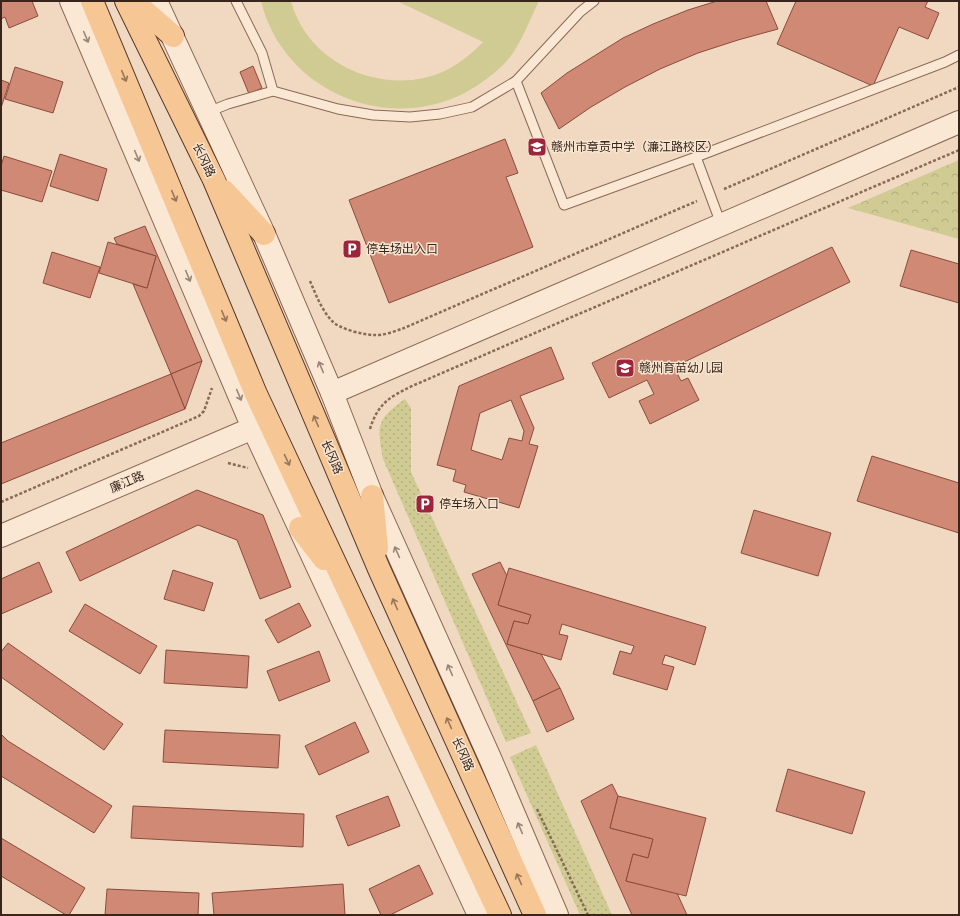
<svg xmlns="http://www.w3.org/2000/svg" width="960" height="916" viewBox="0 0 960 916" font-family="'Roboto Serif','Noto Sans SC',serif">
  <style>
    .grass { fill: url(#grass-dots) }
    .park { fill: url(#park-crowns) }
    .pitch { fill: #cfcb93 }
    .building { fill: #d08974; stroke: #8b4c3c; fill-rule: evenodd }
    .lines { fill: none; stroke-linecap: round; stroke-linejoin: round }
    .service-casing { stroke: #8a6957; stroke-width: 11 }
    .tertiary-casing { stroke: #8a6957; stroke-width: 24 }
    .primary-casing { stroke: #58382c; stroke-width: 24 }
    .path { stroke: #8a6957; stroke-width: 2.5; stroke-dasharray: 3 2; stroke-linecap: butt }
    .service { stroke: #fbe8d4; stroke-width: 9 }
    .tertiary { stroke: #fbe8d4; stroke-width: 22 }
    .primary { stroke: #f6c695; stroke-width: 22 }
    .oneway { stroke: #9a8678 }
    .oneway2 { stroke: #987658 }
    .labels { text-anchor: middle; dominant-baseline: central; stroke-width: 3; stroke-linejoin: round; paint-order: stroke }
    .poi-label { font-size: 12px; fill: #39251c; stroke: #f7e5d0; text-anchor: start }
    .street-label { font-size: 12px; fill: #39251c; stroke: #f7e5d0 }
  </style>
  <defs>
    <pattern id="grass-dots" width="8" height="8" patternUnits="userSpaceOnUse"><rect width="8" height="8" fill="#cfcb93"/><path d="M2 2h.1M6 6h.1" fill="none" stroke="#b2ae7e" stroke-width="1.8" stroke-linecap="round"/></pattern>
    <pattern id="park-crowns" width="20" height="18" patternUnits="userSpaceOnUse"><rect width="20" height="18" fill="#cfcb93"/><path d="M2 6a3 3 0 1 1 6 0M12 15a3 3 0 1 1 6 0" fill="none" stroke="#b2ae7e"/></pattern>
  </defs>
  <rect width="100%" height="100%" fill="#f0d9c0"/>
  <g class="grass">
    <path d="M 405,399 L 411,408 L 411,472 L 531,733 L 506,742 L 383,459 C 377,425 376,420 405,399 Z"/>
    <path d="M 536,745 L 612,915 L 580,915 L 510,757 Z"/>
  </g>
  <path class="park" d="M 959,160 L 959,239 L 848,208 Z"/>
  <path class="pitch" d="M 261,1 L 291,1 C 306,58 368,90 424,78 C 447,73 467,59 483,42 L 397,1 L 539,1 C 531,17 523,38 513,53 C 506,63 495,73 485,80 C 405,141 285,99 261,1 Z"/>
  <g class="building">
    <path d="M 1,1 L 32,1 L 38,16 L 9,28 L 5,17 L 1,19 Z"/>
    <path d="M 717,1 L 766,1 L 778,29 L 738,40 L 698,53 L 660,69 L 625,87 L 591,107 L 559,129 L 541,93 L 567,73 L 623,38 L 653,24 L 688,10 Z"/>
    <path d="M 796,1 L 928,1 L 925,7 L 939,13 L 928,39 L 899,27 L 873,86 L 777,44 Z"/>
    <path d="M 253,66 L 262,88 L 249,94 L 240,72 Z"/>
    <path d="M 15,67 L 63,82 L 53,113 L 5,99 Z"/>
    <path d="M 1,80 L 9,83 L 1,108 Z"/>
    <path d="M 505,139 L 518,173 L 506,177 L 533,247 L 389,303 L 349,200 Z"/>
    <path d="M 60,154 L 107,169 L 98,201 L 50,186 Z"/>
    <path d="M 4,156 L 52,171 L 42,202 L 1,190 L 1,166 Z"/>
    <path d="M 145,226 L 202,361 L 171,374 L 133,284 L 147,288 L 156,256 L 117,244 L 114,238 Z"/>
    <path d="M 108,242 L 156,256 L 147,288 L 99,273 Z"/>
    <path d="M 832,247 L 850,282 L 674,367 L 681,381 L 688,378 L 699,400 L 650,424 L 639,401 L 654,394 L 647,380 L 609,398 L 592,363 Z"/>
    <path d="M 911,250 L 959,264 L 959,303 L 900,286 Z"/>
    <path d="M 52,252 L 100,267 L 90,298 L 43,283 Z"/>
    <path d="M 551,347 L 564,379 L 520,396 L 534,428 L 529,444 L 538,446 L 519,508 L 464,492 L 466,485 L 453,481 L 456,470 L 437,465 L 459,386 ZM 511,400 L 524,431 L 522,441 L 509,438 L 502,460 L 471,450 L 480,413 Z"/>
    <path d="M 202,361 L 185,409 L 171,374 Z"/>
    <path d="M 171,374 L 185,409 L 1,484 L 1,443 Z"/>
    <path d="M 872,456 L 959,483 L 959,533 L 857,501 Z"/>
    <path d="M 197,490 L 263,515 L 291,587 L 260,599 L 237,540 L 198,525 L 80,581 L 66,552 Z"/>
    <path d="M 754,510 L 831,533 L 818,576 L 741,553 Z"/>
    <path d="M 39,562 L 52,592 L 1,614 L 1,579 Z"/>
    <path d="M 500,562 L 507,576 L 498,605 L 531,615 L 528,624 L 514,621 L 507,644 L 541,654 L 560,688 L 533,701 L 472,574 Z"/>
    <path d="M 509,568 L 706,627 L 695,665 L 665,655 L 662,664 L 674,667 L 667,690 L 613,674 L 620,651 L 631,654 L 634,646 L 562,624 L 559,634 L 568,636 L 561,660 L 507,644 L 514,621 L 528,624 L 531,615 L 498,605 Z"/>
    <path d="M 173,570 L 213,583 L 204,611 L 164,599 Z"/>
    <path d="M 299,603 L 311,626 L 278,643 L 265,620 Z"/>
    <path d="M 85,604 L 157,646 L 140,674 L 69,631 Z"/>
    <path d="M 8,643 L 123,724 L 104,750 L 1,677 L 1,652 Z"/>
    <path d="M 166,650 L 249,656 L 247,688 L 164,683 Z"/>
    <path d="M 319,651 L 330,681 L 279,701 L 267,671 Z"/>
    <path d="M 560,688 L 574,719 L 547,732 L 533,701 Z"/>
    <path d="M 355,722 L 369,752 L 319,775 L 305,746 Z"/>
    <path d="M 165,730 L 280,735 L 278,768 L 163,762 Z"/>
    <path d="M 1,734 L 8,741 L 112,806 L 94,833 L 1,776 Z"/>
    <path d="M 788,769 L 865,792 L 852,834 L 776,811 Z"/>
    <path d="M 612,784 L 618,796 L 610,828 L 653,839 L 648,858 L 633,854 L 626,881 L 677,893 L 687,915 L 632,915 L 581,801 Z"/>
    <path d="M 388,796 L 400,826 L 348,846 L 336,816 Z"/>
    <path d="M 618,796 L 706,818 L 686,896 L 626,881 L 633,854 L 648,858 L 653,839 L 610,828 Z"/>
    <path d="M 133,806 L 304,814 L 303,847 L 131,838 Z"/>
    <path d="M 1,838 L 85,888 L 69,915 L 66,915 L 1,876 Z"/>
    <path d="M 419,865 L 433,894 L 390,915 L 381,915 L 369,889 Z"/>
    <path d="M 343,884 L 345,915 L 214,915 L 212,893 Z"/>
    <path d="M 107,889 L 199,893 L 198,915 L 105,915 Z"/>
  </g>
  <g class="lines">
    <g class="service-casing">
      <g id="service">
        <path d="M 236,1 L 262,53 L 273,91"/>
        <path d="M 594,1 L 580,12 L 516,81 L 564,205 L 696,157 L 721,224"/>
        <path d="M 208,112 L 228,104 L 273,91 L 338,109 L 373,115 L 410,117 L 440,114 L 472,107 L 516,81"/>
        <path d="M 696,157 L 945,62 L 959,55"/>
      </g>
    </g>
    <g class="tertiary-casing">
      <g id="tertiary">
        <path d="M 71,1 L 253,428 L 479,915"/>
        <path d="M 156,1 L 264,234 L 332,393 L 372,496 L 490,758 L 557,915"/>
        <path d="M 332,393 L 959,122"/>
        <path d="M 1,536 L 253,428"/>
      </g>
    </g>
    <g class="primary-casing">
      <g id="primary">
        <path d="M 92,1 L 256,394 L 500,915"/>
        <path d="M 126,1 L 214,180 L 379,569 L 535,915"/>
        <path d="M 133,1 L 173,36"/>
        <path d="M 224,191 L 264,234"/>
        <path d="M 372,496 L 377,548"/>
        <path d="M 300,528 L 324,559"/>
      </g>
    </g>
    <g class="path">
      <path d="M 724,189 L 959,87"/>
      <path d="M 310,281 C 316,295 322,311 333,322 C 340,329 364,335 374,335 C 384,336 395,331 404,328 L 697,201"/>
      <path d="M 370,429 C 378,403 390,397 412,386 L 959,150"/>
      <path d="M 228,463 L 248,468"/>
      <path d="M 1,502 L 199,416 L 204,411 L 212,388"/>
      <path d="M 537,809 L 588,915"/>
    </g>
    <use href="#service" class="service"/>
    <use href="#tertiary" class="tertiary"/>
    <use href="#primary" class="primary"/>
  </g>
  <defs><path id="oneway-shaft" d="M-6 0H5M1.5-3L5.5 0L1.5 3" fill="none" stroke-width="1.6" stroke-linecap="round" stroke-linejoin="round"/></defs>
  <g class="oneway">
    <use href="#oneway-shaft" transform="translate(86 37) rotate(67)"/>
    <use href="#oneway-shaft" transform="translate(137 156) rotate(67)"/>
    <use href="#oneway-shaft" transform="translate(188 276) rotate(67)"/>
    <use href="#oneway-shaft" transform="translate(321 367) rotate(-113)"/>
    <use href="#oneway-shaft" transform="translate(239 395) rotate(67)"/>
    <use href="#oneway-shaft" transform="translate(397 552) rotate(-114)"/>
    <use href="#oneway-shaft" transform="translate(450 670) rotate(-114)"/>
    <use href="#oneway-shaft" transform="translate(520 828) rotate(-113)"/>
  </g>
  <g class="oneway2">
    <use href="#oneway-shaft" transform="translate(124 76) rotate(67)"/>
    <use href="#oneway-shaft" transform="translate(174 196) rotate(67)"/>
    <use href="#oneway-shaft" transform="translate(224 316) rotate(67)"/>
    <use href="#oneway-shaft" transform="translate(316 421) rotate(-113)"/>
    <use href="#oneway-shaft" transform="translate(287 460) rotate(65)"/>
    <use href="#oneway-shaft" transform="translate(395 604) rotate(-114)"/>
    <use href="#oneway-shaft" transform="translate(449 723) rotate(-114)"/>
    <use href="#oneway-shaft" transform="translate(519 879) rotate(-114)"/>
  </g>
  <defs>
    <g id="school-square" transform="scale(1)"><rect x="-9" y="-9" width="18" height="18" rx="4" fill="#9c243b" stroke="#f7e5d0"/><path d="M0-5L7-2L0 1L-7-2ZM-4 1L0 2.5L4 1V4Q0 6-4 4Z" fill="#fff"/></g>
    <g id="parking-square" transform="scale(1)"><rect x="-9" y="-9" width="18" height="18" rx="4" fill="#9c243b" stroke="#f7e5d0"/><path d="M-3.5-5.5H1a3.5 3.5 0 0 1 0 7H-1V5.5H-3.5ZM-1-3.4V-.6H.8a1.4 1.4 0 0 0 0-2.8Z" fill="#fff"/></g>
  </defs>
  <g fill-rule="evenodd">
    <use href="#school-square" x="537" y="147"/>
    <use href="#parking-square" x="352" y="249"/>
    <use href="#school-square" x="625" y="368"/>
    <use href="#parking-square" x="425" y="504"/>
  </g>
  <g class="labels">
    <g class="poi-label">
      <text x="551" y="147">赣州市章贡中学（濂江路校区）</text>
      <text x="366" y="249">停车场出入口</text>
      <text x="639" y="368">赣州育苗幼儿园</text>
      <text x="439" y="504">停车场入口</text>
    </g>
    <g class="street-label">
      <text transform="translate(204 160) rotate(64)">长冈路</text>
      <text transform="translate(332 457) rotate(67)">长冈路</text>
      <text transform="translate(127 482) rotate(-23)">廉江路</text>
      <text transform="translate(463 754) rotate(66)">长冈路</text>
    </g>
  </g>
  <rect width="960" height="916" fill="none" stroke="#39251c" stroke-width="4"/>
</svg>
